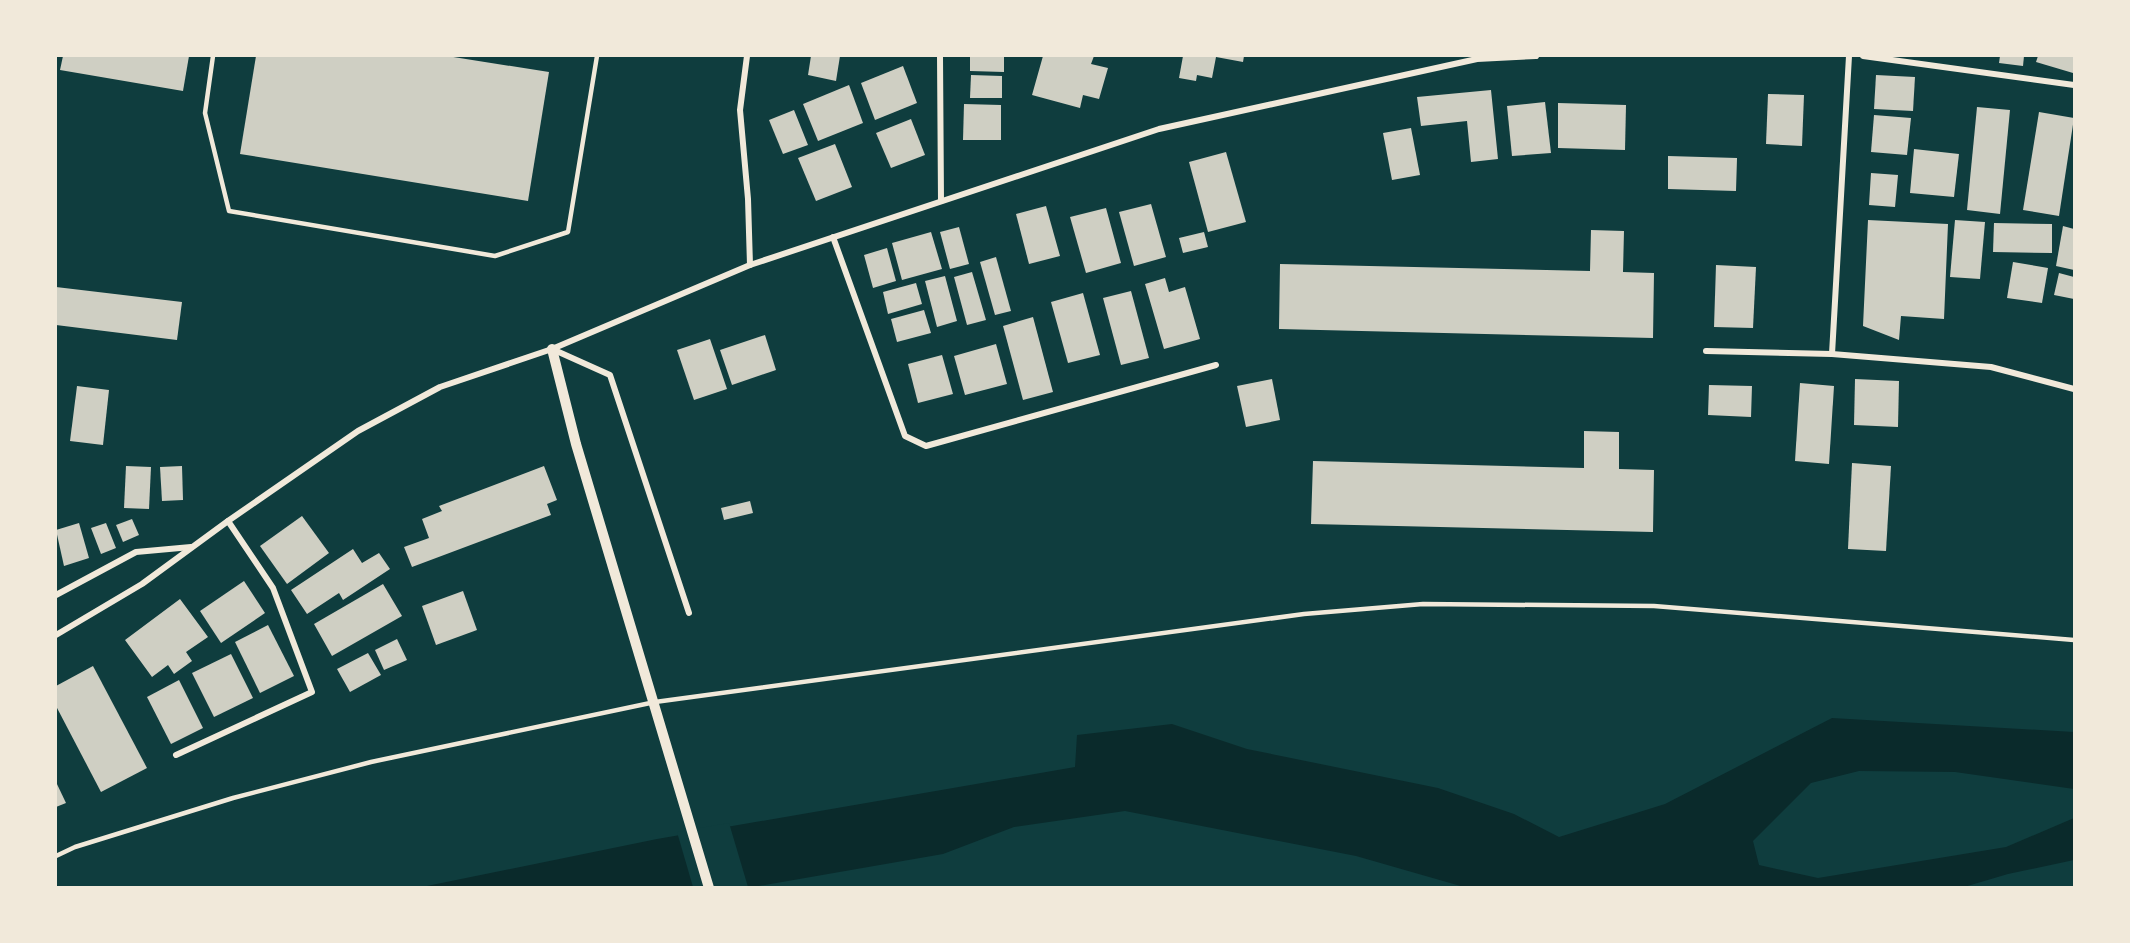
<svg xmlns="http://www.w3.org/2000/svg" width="2130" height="943" viewBox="0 0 2130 943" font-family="'Space Grotesk',sans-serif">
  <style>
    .water { fill: #0a2a2b }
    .pier { fill: #0f3d3e }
    .building { fill: #cfcfc3 }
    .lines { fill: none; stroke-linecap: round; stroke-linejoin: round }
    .service { stroke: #f1e9da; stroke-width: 4.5 }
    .minor { stroke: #f1e9da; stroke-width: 6 }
    .tertiary { stroke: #f1e9da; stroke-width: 10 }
  </style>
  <rect width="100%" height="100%" fill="#0f3d3e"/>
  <path class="water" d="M 1832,718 L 2074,732 L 2074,789 L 1955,772 L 1859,771 L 1811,783 L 1753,841 L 1759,865 L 1818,878 L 2006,847 L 2074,818 L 2074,860 L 2008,874 L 1964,887 L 1464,887 L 1356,856 L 1125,811 L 1014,827 L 943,854 L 753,887 L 417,888 L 657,839 L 1075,767 L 1077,735 L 1172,724 L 1247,749 L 1438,788 L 1514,814 L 1559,837 L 1665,804 Z"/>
  <path class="pier" d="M 729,823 L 748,887 L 693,887 L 677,832 Z"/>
  <g class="building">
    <path d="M 63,56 L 189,56 L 183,91 L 60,70 Z"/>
    <path d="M 256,56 L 447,56 L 549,72 L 528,201 L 240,154 Z"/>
    <path d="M 811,56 L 840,56 L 836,81 L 808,75 Z"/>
    <path d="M 970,56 L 1004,56 L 1004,72 L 970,71 Z"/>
    <path d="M 1043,56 L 1094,56 L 1091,64 L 1108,68 L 1099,99 L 1083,95 L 1080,108 L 1032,95 Z"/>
    <path d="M 1183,56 L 1244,56 L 1243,62 L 1216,57 L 1212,78 L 1197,75 L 1196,81 L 1179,78 Z"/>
    <path d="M 2000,56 L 2024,56 L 2023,66 L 1999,63 Z"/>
    <path d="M 2038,56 L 2074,56 L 2073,73 L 2036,62 Z"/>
    <path d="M 903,66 L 917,103 L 875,120 L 861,83 Z"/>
    <path d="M 971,75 L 1002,76 L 1002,98 L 970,98 Z"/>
    <path d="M 1876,75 L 1915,77 L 1913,111 L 1874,109 Z"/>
    <path d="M 849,85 L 863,123 L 818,141 L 803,104 Z"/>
    <path d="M 1491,90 L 1498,159 L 1471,162 L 1467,121 L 1421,126 L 1417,97 Z"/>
    <path d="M 1768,94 L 1804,95 L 1802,146 L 1766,144 Z"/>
    <path d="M 1545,102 L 1551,153 L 1512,156 L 1507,106 Z"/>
    <path d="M 1558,103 L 1626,105 L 1625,150 L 1558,148 Z"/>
    <path d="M 964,104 L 1001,105 L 1001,140 L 963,140 Z"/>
    <path d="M 1977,107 L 2010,110 L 2000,214 L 1967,210 Z"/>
    <path d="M 794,110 L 808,145 L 783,154 L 769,120 Z"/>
    <path d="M 2039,112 L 2074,118 L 2059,216 L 2023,210 Z"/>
    <path d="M 1874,115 L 1911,118 L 1907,155 L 1871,152 Z"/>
    <path d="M 911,119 L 925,155 L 891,168 L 876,133 Z"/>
    <path d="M 1411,128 L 1420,175 L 1392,180 L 1383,133 Z"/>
    <path d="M 835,144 L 852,187 L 816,201 L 798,158 Z"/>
    <path d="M 1914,149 L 1959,154 L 1954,197 L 1910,193 Z"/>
    <path d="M 1226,152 L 1246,222 L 1208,232 L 1189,162 Z"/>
    <path d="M 1668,156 L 1737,158 L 1736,191 L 1668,189 Z"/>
    <path d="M 1871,173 L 1898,175 L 1895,207 L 1869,205 Z"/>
    <path d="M 1151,204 L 1166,257 L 1134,266 L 1119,212 Z"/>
    <path d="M 1046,206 L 1060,256 L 1029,264 L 1016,214 Z"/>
    <path d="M 1106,208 L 1121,263 L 1086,273 L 1070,217 Z"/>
    <path d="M 1868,220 L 1948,224 L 1944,319 L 1901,316 L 1899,340 L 1863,326 Z"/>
    <path d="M 1955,220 L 1985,222 L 1980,279 L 1950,277 Z"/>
    <path d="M 1994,223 L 2052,224 L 2052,253 L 1993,252 Z"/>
    <path d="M 2063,226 L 2074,229 L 2074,270 L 2056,266 Z"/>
    <path d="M 959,227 L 969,264 L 950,269 L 940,232 Z"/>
    <path d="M 1591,230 L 1624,231 L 1623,272 L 1654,273 L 1653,338 L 1279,329 L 1280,264 L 1590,271 Z"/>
    <path d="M 931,232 L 942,269 L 902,280 L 892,243 Z"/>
    <path d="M 1204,232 L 1208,247 L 1183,253 L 1179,238 Z"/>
    <path d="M 887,248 L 896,281 L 873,288 L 864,255 Z"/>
    <path d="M 996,257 L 1011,311 L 995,315 L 980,262 Z"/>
    <path d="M 2013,262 L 2048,268 L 2042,303 L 2007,298 Z"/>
    <path d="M 1716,265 L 1756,267 L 1753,328 L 1714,327 Z"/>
    <path d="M 972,272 L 986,320 L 967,325 L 954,277 Z"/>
    <path d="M 2059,273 L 2074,277 L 2074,299 L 2054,295 Z"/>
    <path d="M 945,276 L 957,321 L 937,327 L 925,281 Z"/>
    <path d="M 1165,278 L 1169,292 L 1185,287 L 1200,339 L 1164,349 L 1145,284 Z"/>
    <path d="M 916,283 L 922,304 L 888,314 L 883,292 Z"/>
    <path d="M 56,287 L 182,302 L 177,340 L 56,325 Z"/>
    <path d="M 1131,291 L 1149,358 L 1121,365 L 1103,298 Z"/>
    <path d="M 1083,293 L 1100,355 L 1068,363 L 1051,302 Z"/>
    <path d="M 924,310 L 931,333 L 897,342 L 891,319 Z"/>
    <path d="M 1033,317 L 1053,392 L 1023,400 L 1003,326 Z"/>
    <path d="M 765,335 L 776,370 L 732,385 L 720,350 Z"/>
    <path d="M 710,339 L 727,389 L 694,400 L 677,350 Z"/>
    <path d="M 996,344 L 1007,384 L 965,395 L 954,356 Z"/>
    <path d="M 942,355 L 953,394 L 918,403 L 908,364 Z"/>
    <path d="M 1272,379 L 1280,420 L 1246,427 L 1237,386 Z"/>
    <path d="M 1855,379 L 1899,381 L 1898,427 L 1854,425 Z"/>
    <path d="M 1800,383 L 1834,386 L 1829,464 L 1795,461 Z"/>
    <path d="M 1709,385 L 1752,386 L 1751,417 L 1708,415 Z"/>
    <path d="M 77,386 L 109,390 L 103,445 L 70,441 Z"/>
    <path d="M 1584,431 L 1619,432 L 1619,469 L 1654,470 L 1653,532 L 1311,524 L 1313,461 L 1584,468 Z"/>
    <path d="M 1852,463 L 1891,466 L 1886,551 L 1848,549 Z"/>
    <path d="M 126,466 L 151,467 L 149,509 L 124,508 Z"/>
    <path d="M 182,466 L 183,500 L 162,501 L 160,467 Z"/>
    <path d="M 544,466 L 557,500 L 547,504 L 551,515 L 412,567 L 404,547 L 429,538 L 422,519 L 442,511 L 439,506 Z"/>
    <path d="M 750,501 L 753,513 L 724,520 L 721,508 Z"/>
    <path d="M 302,516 L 329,553 L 287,584 L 260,546 Z"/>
    <path d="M 132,519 L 139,535 L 123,542 L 116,525 Z"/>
    <path d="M 79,523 L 89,558 L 64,566 L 56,530 Z"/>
    <path d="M 106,523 L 116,548 L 101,554 L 91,528 Z"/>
    <path d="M 353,549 L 362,563 L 379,553 L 390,569 L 343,600 L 339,593 L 307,614 L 291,590 Z"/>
    <path d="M 244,581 L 265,613 L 221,643 L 200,611 Z"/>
    <path d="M 383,584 L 402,616 L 332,656 L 314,624 Z"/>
    <path d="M 463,591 L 477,630 L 436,645 L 422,606 Z"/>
    <path d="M 180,599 L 208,637 L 186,652 L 192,661 L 174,674 L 168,665 L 152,677 L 125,640 Z"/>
    <path d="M 268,625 L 294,676 L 260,693 L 235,642 Z"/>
    <path d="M 397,639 L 407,660 L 384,670 L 375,650 Z"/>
    <path d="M 368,653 L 381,675 L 350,692 L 337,669 Z"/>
    <path d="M 231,654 L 253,698 L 214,717 L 192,673 Z"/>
    <path d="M 93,666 L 147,768 L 101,792 L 56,706 L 56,686 Z"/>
    <path d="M 179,680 L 203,728 L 171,744 L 147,697 Z"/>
    <path d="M 56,782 L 66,803 L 56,807 Z"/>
  </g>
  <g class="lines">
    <g class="service">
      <path d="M 213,56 L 205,113 L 229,211 L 495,256 L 568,232 L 597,56"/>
      <path d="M 56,856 L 75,847 L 233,798 L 371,762 L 655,702 L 1304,614 L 1423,604 L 1654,606 L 2074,640"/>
    </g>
    <g class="minor">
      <path d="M 747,56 L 740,110 L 748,199 L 750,265"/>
      <path d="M 940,56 L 941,201"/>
      <path d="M 1863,56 L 2074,85"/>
      <path d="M 833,237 L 905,436 L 926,446 L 1216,365"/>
      <path d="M 552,349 L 610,375 L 689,613"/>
      <path d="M 1706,351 L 1832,354 L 1991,367 L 2074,389"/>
      <path d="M 1832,354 L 1849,56"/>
      <path d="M 56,595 L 136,552 L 191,547"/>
      <path d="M 56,635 L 142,584 L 228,521 L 358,431 L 440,387 L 552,349 L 750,265 L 1159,129 L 1477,59 L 1536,56"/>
      <path d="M 176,755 L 312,692 L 273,588 L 228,521"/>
    </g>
    <path class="tertiary" d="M 552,349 L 576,444 L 709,888"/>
  </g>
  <rect width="2130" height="943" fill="none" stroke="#f1e9da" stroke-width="114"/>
</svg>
